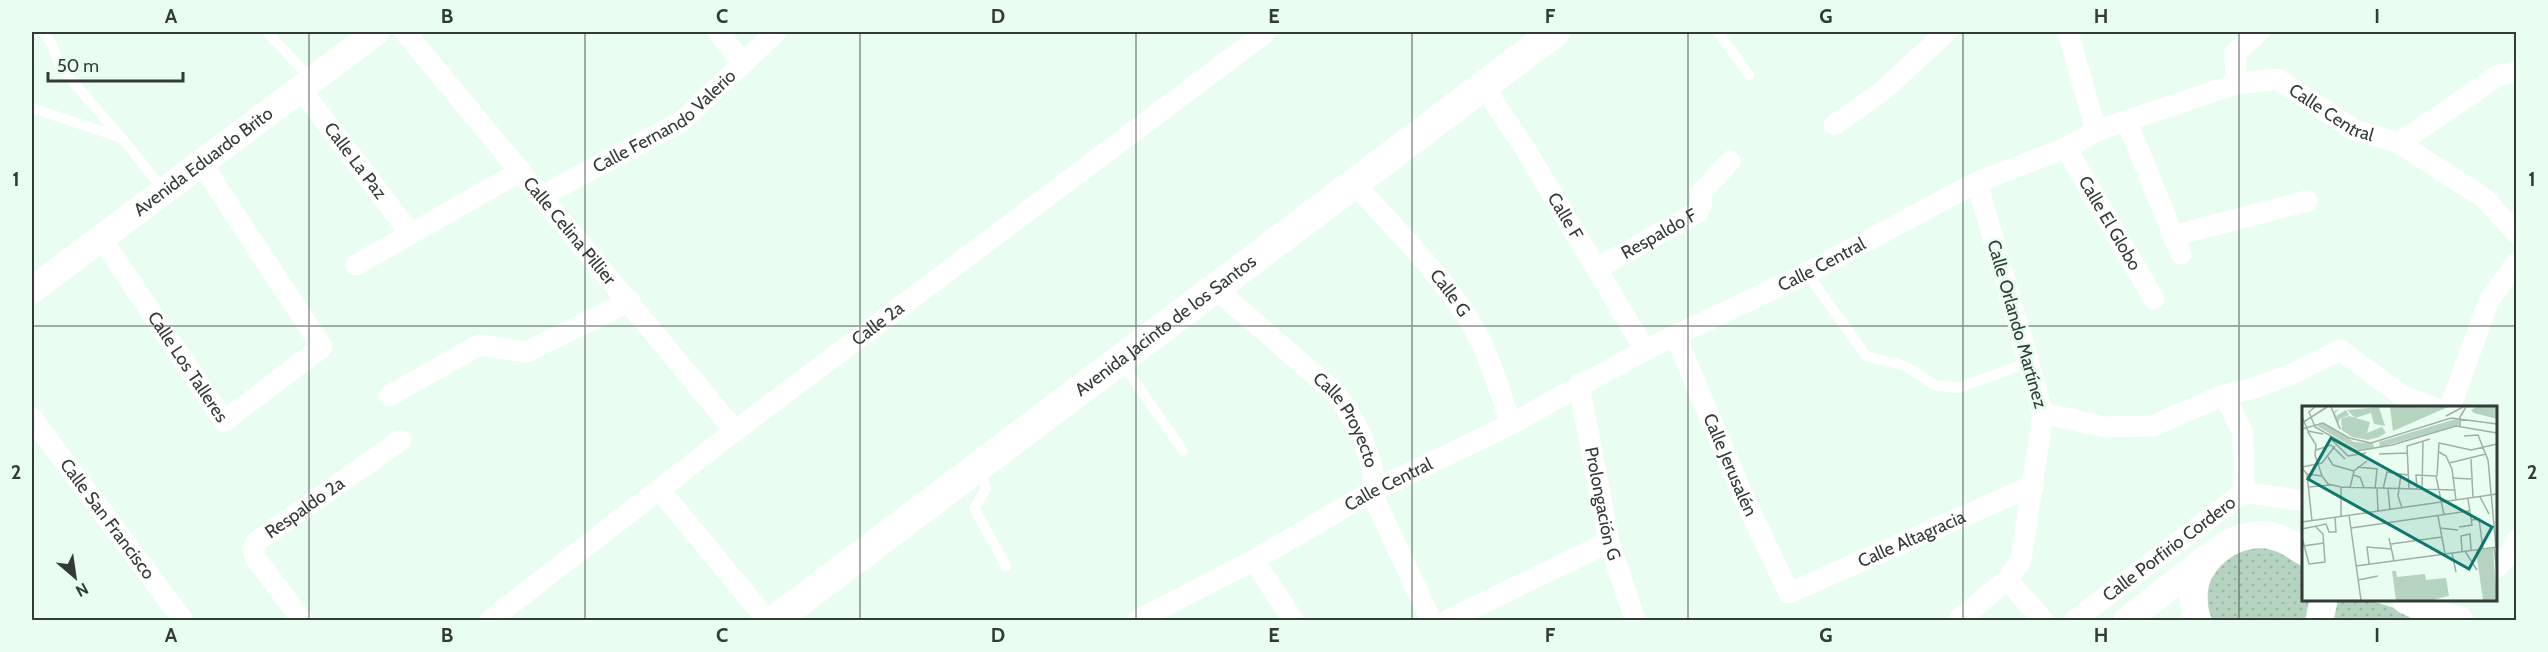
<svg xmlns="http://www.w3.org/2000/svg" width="2548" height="652" viewBox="0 0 2548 652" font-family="Cabin,sans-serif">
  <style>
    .grass { fill: url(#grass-dots) }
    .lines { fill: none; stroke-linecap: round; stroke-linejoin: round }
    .service { stroke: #fff; stroke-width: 10 }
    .minor { stroke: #fff; stroke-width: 21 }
    .tertiary { stroke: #fff; stroke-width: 27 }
    .secondary { stroke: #fff; stroke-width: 30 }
    .grid { fill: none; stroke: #333b36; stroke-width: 1.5; stroke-opacity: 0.55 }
    .labels { text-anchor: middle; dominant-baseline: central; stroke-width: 6; stroke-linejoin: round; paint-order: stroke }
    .street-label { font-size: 18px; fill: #333b36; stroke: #e9fef0 }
    .inset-road { fill: none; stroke: #a0b0a6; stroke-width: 1.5 }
    .view { fill: #0f766e; fill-opacity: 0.15; stroke: #0f766e; stroke-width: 3 }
    .inset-edge { fill: none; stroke: #333b36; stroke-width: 3 }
    .neatline { fill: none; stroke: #333b36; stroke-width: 2 }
    .grid-label { font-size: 20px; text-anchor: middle; font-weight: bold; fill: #333b36 }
  </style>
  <defs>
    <pattern id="grass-dots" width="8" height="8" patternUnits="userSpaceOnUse" patternTransform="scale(1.5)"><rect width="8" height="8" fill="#b4d4bf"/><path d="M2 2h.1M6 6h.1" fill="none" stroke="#9bb7a5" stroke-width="1.8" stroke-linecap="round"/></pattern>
  </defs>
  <rect width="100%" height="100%" fill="#e9fef0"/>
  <g class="grass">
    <path d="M 2262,543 L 2303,564 L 2304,600 L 2315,600 L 2311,620 L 2211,620 C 2205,598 2206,572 2226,556 C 2235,550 2251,547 2262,543 Z"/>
    <path d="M 2338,600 L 2368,600 L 2435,620 L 2334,620 Z"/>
  </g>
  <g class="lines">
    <g class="service">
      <path d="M 42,32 L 51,42 L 60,67 L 122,138"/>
      <path d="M 267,32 L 312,80"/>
      <path d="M 1718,32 L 1749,75"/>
      <path d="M 32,108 L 122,138 L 165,192"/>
      <path d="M 1807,273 L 1866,356 L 1905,366 L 1935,385 L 1958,388 L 2030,362"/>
      <path d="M 1122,363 L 1183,451"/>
      <path d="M 980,469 L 986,489 L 974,508 L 1006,566"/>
    </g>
    <g class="minor">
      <path id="s1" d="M 405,32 L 735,431"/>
      <path d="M 718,32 L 743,63"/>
      <path d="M 2068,32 L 2096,131"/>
      <path d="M 2236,84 L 2235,53 L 2259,32"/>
      <path id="s2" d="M 1483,86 L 1524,147 L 1645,350"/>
      <path id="s3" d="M 301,89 L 410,233"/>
      <path d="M 2127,122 L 2181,254"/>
      <path d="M 1834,125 L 1880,93 L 1947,32"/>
      <path d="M 2399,143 L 2484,198 L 2516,233"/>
      <path id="s4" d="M 2066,148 L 2154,299"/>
      <path id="s5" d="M 1354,183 C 1397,232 1456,287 1483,346 C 1494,371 1502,398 1511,424"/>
      <path id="s6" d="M 542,196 L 682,121 L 776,32"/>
      <path d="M 2173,236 L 2307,201"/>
      <path id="s7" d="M 102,239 L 224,421 L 322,347 L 202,164"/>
      <path d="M 356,265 L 521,171"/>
      <path id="s8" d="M 1598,268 L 1698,212 L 1702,202 L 1700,194 L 1730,161"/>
      <path id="s9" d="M 1215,288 L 1331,389 C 1349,405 1382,469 1371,492 L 1431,620"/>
      <path id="s10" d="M 1675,335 L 1743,496 L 1789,593 L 2034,485"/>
      <path id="s11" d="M 1579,384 L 1609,542 L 1635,620"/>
      <path d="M 2224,395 L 2243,433 L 2244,492"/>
      <path d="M 389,396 L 479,345 L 526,352 L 630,301"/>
      <path d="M 2450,408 L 2489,300 L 2516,263"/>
      <path d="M 2043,413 L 2105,427 L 2152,426 L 2224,395 L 2251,389 L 2290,375 L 2340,350 L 2404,397 L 2436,408"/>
      <path id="s12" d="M 32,418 L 183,620"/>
      <path d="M 659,489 L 767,620"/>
      <path d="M 1254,560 L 1293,620"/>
      <path d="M 2496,568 L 2510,554 L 2516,540"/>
      <path d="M 2007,580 L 2043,620"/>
      <path d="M 1959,619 L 2007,580 L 2021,560 L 2043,413 L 1977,182"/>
      <path id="s13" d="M 302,620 L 256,559 L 253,550 L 256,542 L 401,440"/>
      <path id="s14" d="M 490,620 L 735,431 L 1266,32"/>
      <path id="s15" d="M 1138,620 L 1254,560 L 1371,492 L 1511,424 L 1645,350 L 1807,273 L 1977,182 L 2066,148 L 2096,131 L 2236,84 L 2277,79 L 2354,130 L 2399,143 L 2499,75 L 2516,72"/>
      <path d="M 1448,620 L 1609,542"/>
      <path id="s16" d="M 2075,620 L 2244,492 L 2304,501"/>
    </g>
    <g class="tertiary">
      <path id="s17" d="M 32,290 L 376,32"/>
      <path d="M 2405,600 L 2430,612 L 2460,620"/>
      <path d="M 2127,620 L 2207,558"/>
      <path d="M 2198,620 C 2179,576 2222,531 2266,535 C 2280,536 2292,544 2304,552"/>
      <path d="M 2319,620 L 2323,600"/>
    </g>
    <path class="secondary" id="s18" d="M 775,620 L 1555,32"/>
  </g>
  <path class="grid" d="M 309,32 L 309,620M 585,32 L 585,620M 860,32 L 860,620M 1136,32 L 1136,620M 1412,32 L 1412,620M 1688,32 L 1688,620M 1963,32 L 1963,620M 2239,32 L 2239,620M 32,326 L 2516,326"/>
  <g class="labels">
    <g class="street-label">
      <text stroke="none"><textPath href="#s15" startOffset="1330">Calle Central</textPath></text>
      <text stroke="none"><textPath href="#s6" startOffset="144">Calle Fernando Valerio</textPath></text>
      <text stroke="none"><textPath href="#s3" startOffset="90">Calle La Paz</textPath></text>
      <text stroke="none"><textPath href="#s17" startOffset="214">Avenida Eduardo Brito</textPath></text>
      <text stroke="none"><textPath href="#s2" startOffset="154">Calle F</textPath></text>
      <text stroke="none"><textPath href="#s4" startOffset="87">Calle El Globo</textPath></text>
      <text stroke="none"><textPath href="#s1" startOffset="258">Calle Celina Pillier</textPath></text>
      <text stroke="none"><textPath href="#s8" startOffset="70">Respaldo F</textPath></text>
      <text stroke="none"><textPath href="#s15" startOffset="771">Calle Central</textPath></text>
      <text stroke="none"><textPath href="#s5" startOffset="146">Calle G</textPath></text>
      <text stroke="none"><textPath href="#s14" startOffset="488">Calle 2a</textPath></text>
      <text transform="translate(2017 324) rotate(74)">Calle Orlando Martínez</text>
      <text stroke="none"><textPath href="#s18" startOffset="489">Avenida Jacinto de los Santos</textPath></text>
      <text stroke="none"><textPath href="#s7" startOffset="154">Calle Los Talleres</textPath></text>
      <text stroke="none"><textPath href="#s9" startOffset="188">Calle Proyecto</textPath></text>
      <text stroke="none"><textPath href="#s10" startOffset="141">Calle Jerusalén</textPath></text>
      <text stroke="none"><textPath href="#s15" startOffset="285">Calle Central</textPath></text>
      <text stroke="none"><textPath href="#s11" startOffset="122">Prolongación G</textPath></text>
      <text stroke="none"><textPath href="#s13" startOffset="154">Respaldo 2a</textPath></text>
      <text stroke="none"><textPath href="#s12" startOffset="126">Calle San Francisco</textPath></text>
      <text stroke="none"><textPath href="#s10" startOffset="416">Calle Altagracia</textPath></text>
      <text stroke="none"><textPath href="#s16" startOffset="118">Calle Porfirio Cordero</textPath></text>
    </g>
  </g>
  <g transform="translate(2302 406)">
    <rect width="195" height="195" fill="#e9fef0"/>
    <path d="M 77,1 L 83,20 L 72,18 L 69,7 L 53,12 L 45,4 ZM 88,1 L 146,1 L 91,25 ZM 174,1 L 195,1 L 195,13 L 172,7 L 169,4 ZM 37,3 L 33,7 L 34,10 L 44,4 L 47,9 L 38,13 L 36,18 L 40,23 L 39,13 L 47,10 L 68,16 L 65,27 L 80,21 L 84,27 L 76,31 L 85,29 L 66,34 L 50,31 L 41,25 L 35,18 L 32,5 ZM 157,12 L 157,19 L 78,41 L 77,36 ZM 21,17 L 52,36 L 71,37 L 72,42 L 56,44 L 15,20 ZM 191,142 L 195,194 L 181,194 L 174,145 ZM 90,165 L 94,165 L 95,171 L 123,168 L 124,174 L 144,172 L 147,190 L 130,194 L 94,194 Z" fill="#b4d4bf"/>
    <path class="inset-road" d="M 13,1 L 7,6 L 13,21 L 55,45 L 90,39 L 154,20 L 195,27M 29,1 L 38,23M 144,10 L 161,1M 0,11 L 6,25 L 21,28M 0,17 L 25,1M 158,21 L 158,11 L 164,1M 0,23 L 21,17 L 47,32 L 69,37 L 149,12 L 195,18M 6,26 L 14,39 L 13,49 L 20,70M 162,30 L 176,29 L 186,54 L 194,141M 30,34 L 46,50M 14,44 L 29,39 L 43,53M 137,46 L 144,50 L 150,63 L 154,94M 77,48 L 105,47M 46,50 L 64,47M 26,51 L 31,59 L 52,65M 169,53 L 171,92M 147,57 L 184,48M 0,61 L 20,57 L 33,40M 55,61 L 75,63 L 73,83M 0,62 L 5,68 L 10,115M 5,68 L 20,70 L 26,78 L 39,81 L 153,84M 99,68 L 96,90 L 100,102M 51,69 L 58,71 L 62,82M 134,70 L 142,109M 135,70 L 137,37 L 169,44 L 195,38M 150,72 L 169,73M 7,81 L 28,79M 39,81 L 39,111M 48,82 L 52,65 L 65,55M 75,83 L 76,105M 81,83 L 85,66 L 106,69M 86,83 L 88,104M 107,83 L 105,40 L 128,33M 115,84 L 114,69 L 134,70M 120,84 L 121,35M 178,91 L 187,108M 47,109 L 59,194M 136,110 L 143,148M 170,114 L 177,113 L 181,143M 0,116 L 195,88M 157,121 L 170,119 L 166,93M 49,122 L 167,105M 138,122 L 156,124M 0,123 L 24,118 L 27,126 L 34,126 L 33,111M 0,131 L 7,158 L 23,156 L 21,128 L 14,121M 87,132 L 92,155M 89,138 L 140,131M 1,140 L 22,137M 192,141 L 195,165M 160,145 L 159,130 L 168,128 L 169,144M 163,145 L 175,164M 150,147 L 154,166M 67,158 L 65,141 L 90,143M 54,160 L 195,141M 56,174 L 76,170"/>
    <path class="view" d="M 29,32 L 190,121 L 167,163 L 6,73 Z"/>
    <rect width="195" height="195" class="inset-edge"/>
  </g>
  <rect width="2548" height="652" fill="none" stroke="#e9fef0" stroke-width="66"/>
  <g transform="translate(75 577) rotate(151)" stroke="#e9fef0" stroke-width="4.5" paint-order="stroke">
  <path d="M0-4.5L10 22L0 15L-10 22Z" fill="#333b36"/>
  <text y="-9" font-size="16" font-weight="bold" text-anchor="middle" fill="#333b36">N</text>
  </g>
  <path d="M48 72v9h135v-9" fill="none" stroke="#333b36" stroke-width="3"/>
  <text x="57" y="72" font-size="18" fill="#333b36" stroke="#e9fef0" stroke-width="4.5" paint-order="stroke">50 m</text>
  <rect x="33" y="33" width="2482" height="586" class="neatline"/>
  <g class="grid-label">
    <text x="171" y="23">A</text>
    <text x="447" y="23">B</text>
    <text x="722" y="23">C</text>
    <text x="998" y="23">D</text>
    <text x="1274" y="23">E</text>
    <text x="1550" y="23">F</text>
    <text x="1826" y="23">G</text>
    <text x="2101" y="23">H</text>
    <text x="2377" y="23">I</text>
    <text x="16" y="186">1</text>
    <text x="2532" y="186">1</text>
    <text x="16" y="479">2</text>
    <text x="2532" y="479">2</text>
    <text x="171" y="642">A</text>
    <text x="447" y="642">B</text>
    <text x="722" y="642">C</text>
    <text x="998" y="642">D</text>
    <text x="1274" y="642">E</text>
    <text x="1550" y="642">F</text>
    <text x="1826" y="642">G</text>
    <text x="2101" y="642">H</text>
    <text x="2377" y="642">I</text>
  </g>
</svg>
